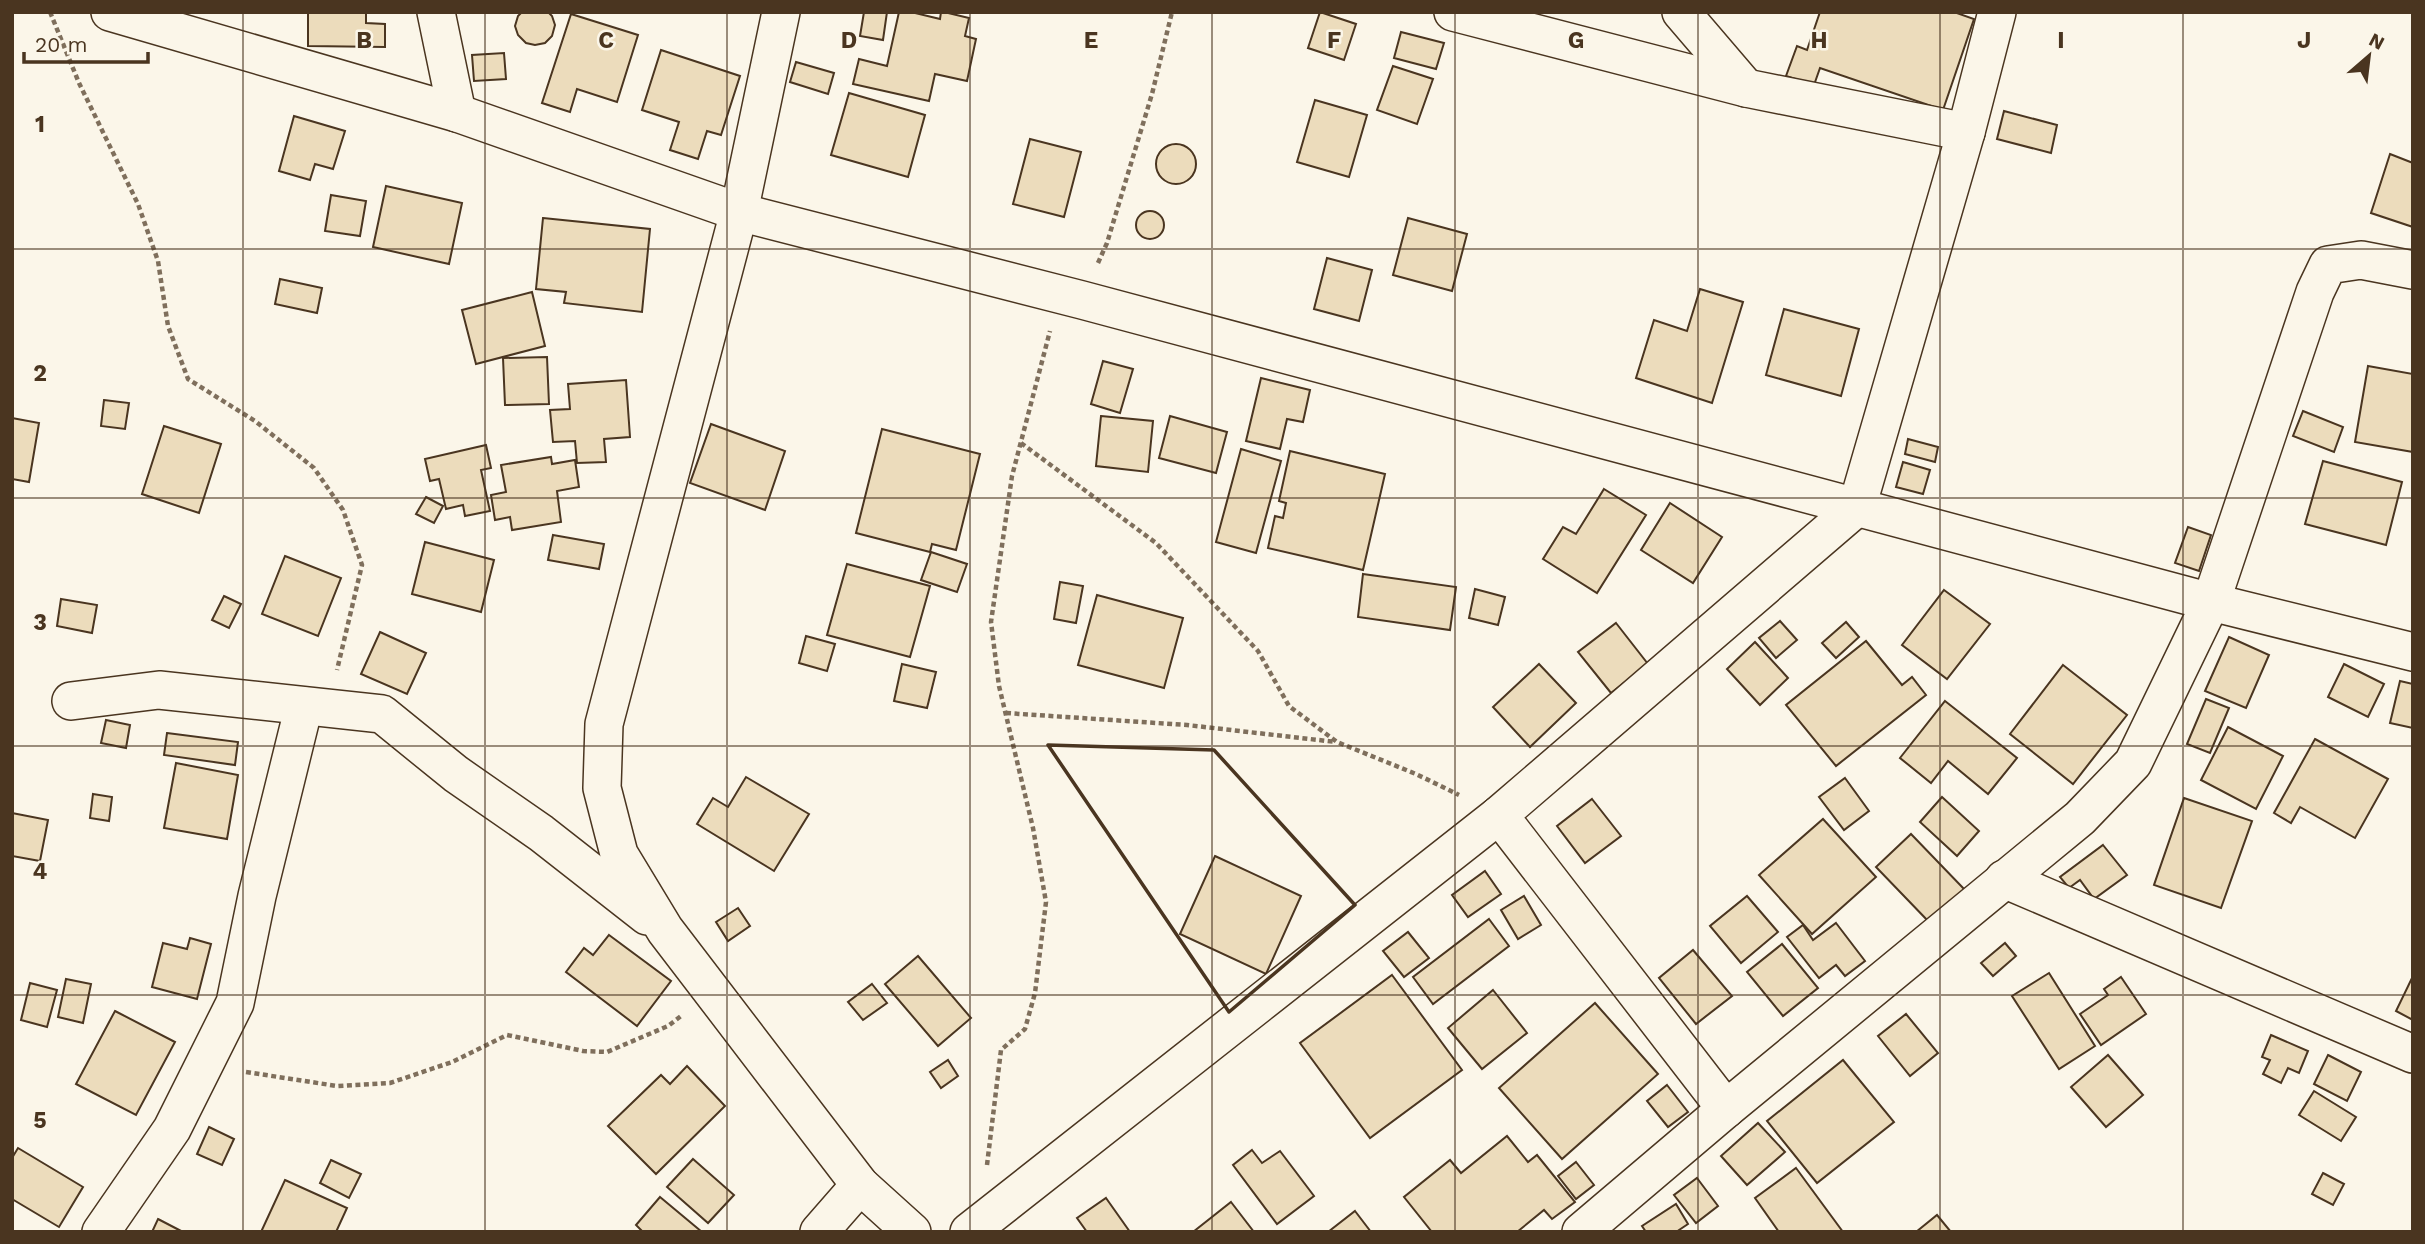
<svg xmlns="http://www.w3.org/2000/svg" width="2425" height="1244" viewBox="0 0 2425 1244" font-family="'Work Sans',sans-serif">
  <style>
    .building { fill: #ecdcbc; stroke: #4a3520; stroke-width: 2 }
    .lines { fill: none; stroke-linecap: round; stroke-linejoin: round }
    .minor-casing { stroke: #4a3520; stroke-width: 40 }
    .path { stroke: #7f6f5c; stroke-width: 4.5; stroke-dasharray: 5 3.5; stroke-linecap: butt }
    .minor { stroke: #fbf6e9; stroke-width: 37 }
    .wall { stroke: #4a3520; stroke-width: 3.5 }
    .grid { fill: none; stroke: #4a3520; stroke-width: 2; stroke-opacity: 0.55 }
    .grid-label { font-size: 23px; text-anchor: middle; font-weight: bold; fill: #4a3520; stroke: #fbf6e9; stroke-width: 5; stroke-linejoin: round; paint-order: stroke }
  </style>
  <rect width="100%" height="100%" fill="#fbf6e9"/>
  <g class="building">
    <path d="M 308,12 L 366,12 L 366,23 L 385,24 L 385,47 L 308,46 Z"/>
    <path d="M 522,12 L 548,12 L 552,16 L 555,25 L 552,36 L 545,43 L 535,45 L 526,43 L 518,35 L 515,26 L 518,16 Z"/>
    <path d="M 864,12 L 887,12 L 883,40 L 860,36 Z"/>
    <path d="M 899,12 L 911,12 L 940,19 L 941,12 L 944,12 L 969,18 L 965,36 L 976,39 L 967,81 L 935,74 L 929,101 L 853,84 L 859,59 L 887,66 Z"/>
    <path d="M 1320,12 L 1356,24 L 1344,60 L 1308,48 Z"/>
    <path d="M 1820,12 L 1954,12 L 1974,19 L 1943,110 L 1820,68 L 1814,85 L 1786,76 L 1797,46 L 1807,50 Z"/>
    <path d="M 571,14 L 638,35 L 617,102 L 577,89 L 570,112 L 542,103 Z"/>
    <path d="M 1401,32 L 1444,43 L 1436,69 L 1394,58 Z"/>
    <path d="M 661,50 L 740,76 L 721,135 L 707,131 L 698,159 L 670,150 L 679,122 L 642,110 Z"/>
    <path d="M 504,53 L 506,79 L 474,81 L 472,55 Z"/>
    <path d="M 796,62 L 834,73 L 828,94 L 790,82 Z"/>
    <path d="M 1393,66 L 1433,79 L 1417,124 L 1377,110 Z"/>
    <path d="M 849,93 L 925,115 L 908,177 L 831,155 Z"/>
    <path d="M 1315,100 L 1367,115 L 1349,177 L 1297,162 Z"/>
    <path d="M 2004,111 L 2057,125 L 2051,153 L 1997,139 Z"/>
    <path d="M 294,116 L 345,131 L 333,169 L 315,164 L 310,180 L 279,171 Z"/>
    <path d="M 1030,139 L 1081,152 L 1064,217 L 1013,204 Z"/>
    <circle cx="1176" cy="164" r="20"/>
    <path d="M 2390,154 L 2413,163 L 2413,227 L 2371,213 Z"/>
    <path d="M 386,186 L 462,203 L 449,264 L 373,247 Z"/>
    <path d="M 331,195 L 366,201 L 360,236 L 325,231 Z"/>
    <circle cx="1150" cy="225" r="14"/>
    <path d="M 543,218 L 650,229 L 642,312 L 564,303 L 566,292 L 536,289 Z"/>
    <path d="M 1408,218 L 1467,234 L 1452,291 L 1393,275 Z"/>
    <path d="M 1327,258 L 1372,270 L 1359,321 L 1314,309 Z"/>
    <path d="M 280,279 L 322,288 L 317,313 L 275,304 Z"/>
    <path d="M 1700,289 L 1743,302 L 1712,403 L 1636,378 L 1654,320 L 1687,331 Z"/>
    <path d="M 532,292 L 545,346 L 476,364 L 462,310 Z"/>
    <path d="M 1784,309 L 1859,329 L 1841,396 L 1766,375 Z"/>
    <path d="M 547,357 L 549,404 L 505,405 L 503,358 Z"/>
    <path d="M 1103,361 L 1133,369 L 1120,413 L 1091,404 Z"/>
    <path d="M 2368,366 L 2413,374 L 2413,452 L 2355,442 Z"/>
    <path d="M 1261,378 L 1310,390 L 1303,422 L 1287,419 L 1280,449 L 1246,441 Z"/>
    <path d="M 626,380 L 630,437 L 604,439 L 606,462 L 577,463 L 575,441 L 553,442 L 550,410 L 570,409 L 568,384 Z"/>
    <path d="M 104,400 L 129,403 L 125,429 L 101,426 Z"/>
    <path d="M 2303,411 L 2343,427 L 2334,452 L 2293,436 Z"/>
    <path d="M 1101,416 L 1153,421 L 1148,472 L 1096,466 Z"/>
    <path d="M 1170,416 L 1227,432 L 1216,473 L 1159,458 Z"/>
    <path d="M 12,418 L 39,423 L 29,482 L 12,479 Z"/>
    <path d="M 711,424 L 785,451 L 765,510 L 690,483 Z"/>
    <path d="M 164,426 L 221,444 L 199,513 L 142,494 Z"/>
    <path d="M 882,429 L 980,454 L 956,550 L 932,544 L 930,552 L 856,533 Z"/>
    <path d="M 1908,439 L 1938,447 L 1935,462 L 1905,454 Z"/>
    <path d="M 486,445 L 491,468 L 481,470 L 490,511 L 465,516 L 463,505 L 446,509 L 439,479 L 430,481 L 425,459 Z"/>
    <path d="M 1241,449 L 1281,461 L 1256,553 L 1216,542 Z"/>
    <path d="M 1290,451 L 1385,474 L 1363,570 L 1268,548 L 1275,516 L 1283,518 L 1286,503 L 1279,501 Z"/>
    <path d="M 551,457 L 552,464 L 575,460 L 579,487 L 557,491 L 561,522 L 512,530 L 510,517 L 495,520 L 491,495 L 506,492 L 501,465 Z"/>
    <path d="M 2323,461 L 2402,482 L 2386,545 L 2305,524 Z"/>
    <path d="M 1903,462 L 1930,470 L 1923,494 L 1896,487 Z"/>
    <path d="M 1604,489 L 1646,515 L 1597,593 L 1543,559 L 1563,527 L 1576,534 Z"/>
    <path d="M 426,497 L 443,506 L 434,523 L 416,514 Z"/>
    <path d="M 1670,503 L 1722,537 L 1693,583 L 1641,550 Z"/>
    <path d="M 2188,527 L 2211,535 L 2199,571 L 2175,563 Z"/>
    <path d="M 553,535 L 604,544 L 599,569 L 548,560 Z"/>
    <path d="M 425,542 L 494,560 L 481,612 L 412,594 Z"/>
    <path d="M 931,552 L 967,564 L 957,592 L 921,580 Z"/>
    <path d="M 285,556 L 341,578 L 318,636 L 262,614 Z"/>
    <path d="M 847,564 L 930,586 L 910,657 L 827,635 Z"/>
    <path d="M 1363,574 L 1456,587 L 1450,630 L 1358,617 Z"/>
    <path d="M 1060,582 L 1083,586 L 1076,623 L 1054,619 Z"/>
    <path d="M 1475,589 L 1505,597 L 1498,625 L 1469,618 Z"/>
    <path d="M 1944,590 L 1990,624 L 1947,679 L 1902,645 Z"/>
    <path d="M 1097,595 L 1183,618 L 1164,688 L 1078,665 Z"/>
    <path d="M 224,596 L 241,604 L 229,628 L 212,620 Z"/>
    <path d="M 61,599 L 97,605 L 92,633 L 57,626 Z"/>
    <path d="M 1780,621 L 1797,640 L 1776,658 L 1759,638 Z"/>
    <path d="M 1846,622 L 1859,637 L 1836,658 L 1822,643 Z"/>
    <path d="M 1616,623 L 1648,664 L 1611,693 L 1578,652 Z"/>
    <path d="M 380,632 L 426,653 L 407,694 L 361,674 Z"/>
    <path d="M 806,636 L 835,644 L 827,671 L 799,663 Z"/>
    <path d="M 2229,637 L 2269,655 L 2246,708 L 2205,691 Z"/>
    <path d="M 1866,641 L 1902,685 L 1912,677 L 1926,695 L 1836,766 L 1786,705 Z"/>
    <path d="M 1755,642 L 1788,678 L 1760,705 L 1727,669 Z"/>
    <path d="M 902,664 L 936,672 L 927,708 L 894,701 Z"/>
    <path d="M 1539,664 L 1576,703 L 1530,747 L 1493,707 Z"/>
    <path d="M 2344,664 L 2384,684 L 2368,717 L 2328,697 Z"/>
    <path d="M 2063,665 L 2127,715 L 2073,784 L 2010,734 Z"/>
    <path d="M 2400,681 L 2413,684 L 2413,728 L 2390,723 Z"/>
    <path d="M 2206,699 L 2229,708 L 2210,753 L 2187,744 Z"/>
    <path d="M 1945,701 L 2017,758 L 1988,794 L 1948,761 L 1931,783 L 1900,758 Z"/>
    <path d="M 106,720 L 130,725 L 126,748 L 101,743 Z"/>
    <path d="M 2228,727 L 2283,756 L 2256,809 L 2201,780 Z"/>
    <path d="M 167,733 L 238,742 L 235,765 L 164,755 Z"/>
    <path d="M 2315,739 L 2388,779 L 2355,838 L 2300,807 L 2291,823 L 2274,813 Z"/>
    <path d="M 176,763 L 238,775 L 227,839 L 164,828 Z"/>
    <path d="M 746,777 L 809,814 L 774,871 L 697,824 L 713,798 L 728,807 Z"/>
    <path d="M 1845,778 L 1869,811 L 1844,830 L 1819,797 Z"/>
    <path d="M 93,794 L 112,797 L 109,821 L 90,818 Z"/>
    <path d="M 1942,797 L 1979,831 L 1957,856 L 1920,822 Z"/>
    <path d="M 2184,798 L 2252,821 L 2221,908 L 2154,885 Z"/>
    <path d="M 1592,799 L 1621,836 L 1585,863 L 1557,826 Z"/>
    <path d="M 12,813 L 48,820 L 40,861 L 12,856 Z"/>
    <path d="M 1823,819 L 1876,877 L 1812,934 L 1759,875 Z"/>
    <path d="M 1911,834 L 1965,890 L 1930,923 L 1876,867 Z"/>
    <path d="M 2103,845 L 2127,875 L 2094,899 L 2080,880 L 2069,888 L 2060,877 Z"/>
    <path d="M 1215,856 L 1301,896 L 1266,974 L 1180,934 Z"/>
    <path d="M 1485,871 L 1501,894 L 1468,917 L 1452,895 Z"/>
    <path d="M 1524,896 L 1541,925 L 1518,939 L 1501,910 Z"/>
    <path d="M 1747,896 L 1778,932 L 1741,963 L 1710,926 Z"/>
    <path d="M 738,908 L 750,926 L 728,941 L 716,922 Z"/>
    <path d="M 1489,919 L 1509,946 L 1433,1004 L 1413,977 Z"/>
    <path d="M 1836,923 L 1865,961 L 1845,976 L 1836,965 L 1819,978 L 1787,937 L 1803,925 L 1813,940 Z"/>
    <path d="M 1408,932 L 1429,958 L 1404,977 L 1383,951 Z"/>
    <path d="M 609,935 L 671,981 L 637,1026 L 566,972 L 584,948 L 593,955 Z"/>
    <path d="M 190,938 L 211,944 L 197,999 L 152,987 L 163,943 L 187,949 Z"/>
    <path d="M 2005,943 L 2016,956 L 1993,976 L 1981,963 Z"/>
    <path d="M 1782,944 L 1818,988 L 1783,1016 L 1747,972 Z"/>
    <path d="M 1693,950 L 1732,996 L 1696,1024 L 1659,978 Z"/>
    <path d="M 918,956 L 971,1018 L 938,1046 L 885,984 Z"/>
    <path d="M 2049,973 L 2095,1046 L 2059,1069 L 2012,996 Z"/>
    <path d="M 1392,975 L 1462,1070 L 1370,1138 L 1300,1043 Z"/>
    <path d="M 2413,976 L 2413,1020 L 2396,1011 Z"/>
    <path d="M 2121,977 L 2146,1014 L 2101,1045 L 2080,1014 L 2108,995 L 2104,989 Z"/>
    <path d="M 66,979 L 91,984 L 83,1023 L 58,1017 Z"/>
    <path d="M 30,983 L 57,990 L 47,1027 L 21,1020 Z"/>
    <path d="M 872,984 L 887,1003 L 863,1020 L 848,1002 Z"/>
    <path d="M 1493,990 L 1527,1033 L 1482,1069 L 1448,1028 Z"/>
    <path d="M 1595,1003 L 1658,1074 L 1562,1159 L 1499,1088 Z"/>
    <path d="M 115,1011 L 175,1042 L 136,1115 L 76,1084 Z"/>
    <path d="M 1906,1014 L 1938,1053 L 1910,1076 L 1878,1036 Z"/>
    <path d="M 2271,1035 L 2308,1051 L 2299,1073 L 2288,1068 L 2281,1083 L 2263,1074 L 2270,1060 L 2262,1057 Z"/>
    <path d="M 2108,1055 L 2143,1095 L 2106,1127 L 2071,1087 Z"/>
    <path d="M 2328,1055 L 2361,1072 L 2347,1101 L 2314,1084 Z"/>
    <path d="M 948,1060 L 958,1076 L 941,1088 L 930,1072 Z"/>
    <path d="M 1843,1060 L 1894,1122 L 1817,1183 L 1767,1121 Z"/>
    <path d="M 687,1066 L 725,1106 L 656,1174 L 608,1126 L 661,1075 L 670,1084 Z"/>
    <path d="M 1667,1085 L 1688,1112 L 1668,1127 L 1647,1101 Z"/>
    <path d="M 2314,1091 L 2356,1117 L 2341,1141 L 2299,1115 Z"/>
    <path d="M 1758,1123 L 1785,1152 L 1747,1185 L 1721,1156 Z"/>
    <path d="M 209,1127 L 234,1139 L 222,1165 L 197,1154 Z"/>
    <path d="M 1507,1136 L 1528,1162 L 1537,1155 L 1575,1202 L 1552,1219 L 1544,1210 L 1517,1232 L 1432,1232 L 1404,1197 L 1450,1160 L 1461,1173 Z"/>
    <path d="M 18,1148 L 83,1187 L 59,1227 L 12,1199 L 12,1158 Z"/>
    <path d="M 1252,1150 L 1262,1163 L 1280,1151 L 1314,1196 L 1277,1224 L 1233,1165 Z"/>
    <path d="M 693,1159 L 734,1195 L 708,1223 L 667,1187 Z"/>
    <path d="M 331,1160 L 361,1174 L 349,1198 L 320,1183 Z"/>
    <path d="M 1576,1162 L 1594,1185 L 1576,1199 L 1558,1176 Z"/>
    <path d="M 1796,1168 L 1843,1232 L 1779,1232 L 1755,1198 Z"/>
    <path d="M 2323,1173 L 2344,1184 L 2333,1205 L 2312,1194 Z"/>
    <path d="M 1697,1178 L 1718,1206 L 1696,1223 L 1674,1195 Z"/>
    <path d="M 285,1180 L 347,1208 L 336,1232 L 261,1232 Z"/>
    <path d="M 660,1197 L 702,1232 L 643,1232 L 636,1225 Z"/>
    <path d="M 1106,1198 L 1130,1232 L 1087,1232 L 1077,1218 Z"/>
    <path d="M 1231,1202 L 1254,1232 L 1193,1232 Z"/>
    <path d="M 1676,1204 L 1688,1224 L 1676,1232 L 1646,1232 L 1642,1226 Z"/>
    <path d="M 1355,1211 L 1371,1232 L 1328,1232 Z"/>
    <path d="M 1937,1215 L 1951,1232 L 1916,1232 Z"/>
    <path d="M 158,1219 L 183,1232 L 152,1232 Z"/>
  </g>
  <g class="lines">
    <g class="minor-casing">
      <g id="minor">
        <path d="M 110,12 L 457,113 L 739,212 L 1082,300 L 2211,602 L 2413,652"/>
        <path d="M 436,12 L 457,113"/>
        <path d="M 781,12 L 739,212 L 604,724 L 602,788 L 619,854 L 665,930 L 860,1185 L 912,1232"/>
        <path d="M 1453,12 L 1746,88 L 1966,132"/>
        <path d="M 1681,12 L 1746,88"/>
        <path d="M 71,701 L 159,690 L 382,714 L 456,774 L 541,833 L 647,916"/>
        <path d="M 1499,815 L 1726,1109"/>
        <path d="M 2004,879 L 2413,1054"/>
        <path d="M 101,1232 L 172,1129 L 235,1003 L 257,896 L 304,706"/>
        <path d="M 819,1232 L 860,1185"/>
        <path d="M 969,1232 L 1499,815 L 1857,507 L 1966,132 L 1997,12"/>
        <path d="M 1581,1232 L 1726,1109 L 2080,818 L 2133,763 L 2211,602 L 2315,292 L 2328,265 L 2361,260 L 2413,270"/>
      </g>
    </g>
    <g class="path">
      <path d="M 50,12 L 79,83 L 138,204 L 158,261 L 168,326 L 188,379 L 255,421 L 314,468 L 343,510 L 362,565 L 337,670"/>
      <path d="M 1098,263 L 1107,243 L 1152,94 L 1172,12"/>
      <path d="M 1021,443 L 1156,543 L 1258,651 L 1289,706 L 1337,742 L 1416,774 L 1459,795"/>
      <path d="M 1006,713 L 1187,725 L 1336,742"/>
      <path d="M 246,1072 L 337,1086 L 390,1083 L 452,1062 L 507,1035 L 583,1051 L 607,1052 L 668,1026 L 681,1016"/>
      <path d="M 987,1165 L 1001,1050 L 1025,1029 L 1035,993 L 1046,902 L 1033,828 L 999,686 L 991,622 L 1012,476 L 1050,331"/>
    </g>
    <use href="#minor" class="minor"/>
    <path class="wall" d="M 1048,745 L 1214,750 L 1355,905 L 1229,1012 Z"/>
  </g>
  <path class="grid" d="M 243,12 L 243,1232M 485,12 L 485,1232M 727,12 L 727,1232M 970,12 L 970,1232M 1212,12 L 1212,1232M 1455,12 L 1455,1232M 1698,12 L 1698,1232M 1940,12 L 1940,1232M 2183,12 L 2183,1232M 12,249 L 2413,249M 12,498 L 2413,498M 12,746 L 2413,746M 12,995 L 2413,995"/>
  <g class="grid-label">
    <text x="364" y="48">B</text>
    <text x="606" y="48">C</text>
    <text x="849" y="48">D</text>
    <text x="1091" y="48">E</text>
    <text x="1334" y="48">F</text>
    <text x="1576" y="48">G</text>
    <text x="1819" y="48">H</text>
    <text x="2061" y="48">I</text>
    <text x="2304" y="48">J</text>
    <text x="40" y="132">1</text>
    <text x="40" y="381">2</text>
    <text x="40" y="630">3</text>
    <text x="40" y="879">4</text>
    <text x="40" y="1128">5</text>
  </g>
  <rect width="2425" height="1244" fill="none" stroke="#4a3520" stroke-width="28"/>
  <g transform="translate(2369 56) rotate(28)" stroke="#fbf6e9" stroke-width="5" paint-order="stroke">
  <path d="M0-5L12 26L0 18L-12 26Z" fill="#4a3520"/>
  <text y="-10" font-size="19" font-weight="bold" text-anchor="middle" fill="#4a3520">N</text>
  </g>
  <path d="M24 52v10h124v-10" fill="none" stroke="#4a3520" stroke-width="3.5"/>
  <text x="35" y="52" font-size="21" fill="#4a3520" stroke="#fbf6e9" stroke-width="5" paint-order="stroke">20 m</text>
</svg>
